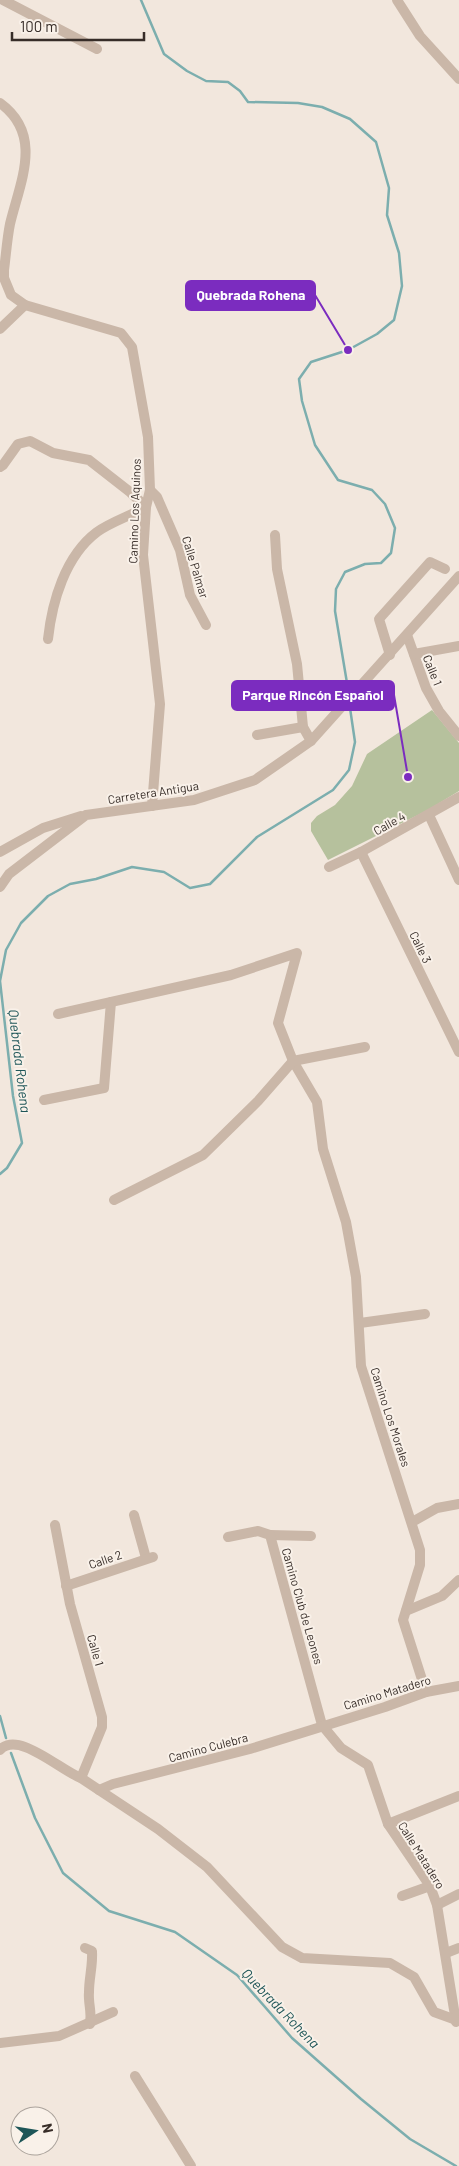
<svg xmlns="http://www.w3.org/2000/svg" width="459" height="2166" viewBox="0 0 459 2166" font-family="Barlow,sans-serif">
  <style>
    .green { fill: #b6c19d }
    .lines { fill: none; stroke-linecap: round; stroke-linejoin: round }
    .stream { stroke: #7caeae; stroke-width: 2.5 }
    .minor { stroke: #cab7a8; stroke-width: 10 }
    .labels { text-anchor: middle; dominant-baseline: central; stroke-width: 4; stroke-linejoin: round; paint-order: stroke }
    .street-label { font-size: 12px; fill: #372d28; stroke: #f9f1e9 }
    .water-label { font-size: 14px; font-style: italic; fill: #1e5658; stroke: #f9f1e9 }
    .leader { fill: none; stroke: #7b2cbf; stroke-width: 2 }
    .callout-dot { fill: #7b2cbf; stroke: #f9f1e9; stroke-width: 2 }
    .callout { fill: #7b2cbf; stroke: #7b2cbf; stroke-width: 2 }
    .callout-label { font-size: 14px; text-anchor: middle; font-weight: bold; fill: #fff }
  </style>
  <rect width="100%" height="100%" fill="#f2e7dd"/>
  <path class="green" d="M 432,710 L 459,743 L 459,791 L 428,810 L 328,860 L 311,831 L 311,823 L 317,816 L 335,805 L 352,786 L 367,754 Z"/>
  <g class="lines">
    <g class="stream">
      <path d="M 141,0 L 164,54 L 187,71 L 206,81 L 228,82 L 240,91 L 248,102 L 298,103 L 322,107 L 350,119 L 376,142 L 389,188 L 387,215 L 399,253 L 402,286 L 394,320 L 377,334 L 348,350 L 311,362 L 299,379 L 302,401 L 315,445 L 338,480 L 372,490 L 385,504 L 395,528 L 391,553 L 381,563 L 365,564 L 345,572 L 336,589 L 335,611 L 348,689"/>
      <path d="M 0,1174 L 7,1168 L 22,1143 L 13,1096 L 0,981 L 6,950 L 21,923 L 48,896 L 70,884 L 96,879 L 132,867 L 164,872 L 190,888 L 210,884 L 257,837 L 333,790 L 349,770 L 355,742 L 350,708"/>
      <path d="M 0,1716 L 6,1738"/>
      <path d="M 11,1753 L 35,1818 L 63,1873 L 109,1911 L 175,1932 L 237,1975 L 292,2038 L 361,2099 L 410,2139 L 456,2166"/>
    </g>
    <g class="minor">
      <path d="M 3,0 L 97,49"/>
      <path d="M 397,0 L 420,36 L 459,79"/>
      <path d="M 0,103 C 44,135 20,182 10,224 C 7,239 6,255 4,270 L 4,278 L 11,295 L 25,305 L 121,333 L 132,347 L 148,437 L 150,490 L 146,507 L 143,555 L 160,704 L 152,806"/>
      <path d="M 0,329 L 25,305"/>
      <path d="M 0,467 L 3,465 L 18,444 L 30,441 L 53,453 L 89,460 L 130,492 L 146,507 C 130,516 111,522 97,532 C 65,556 52,602 48,639"/>
      <path d="M 150,490 L 157,497 L 180,550 L 190,595 L 206,625"/>
      <path d="M 275,535 L 277,569 L 297,664 L 303,727 L 311,741"/>
      <path d="M 407,635 L 426,688 L 439,711 L 459,736"/>
      <path d="M 414,654 L 459,646"/>
      <path d="M 390,655 L 379,619 L 430,562 L 445,569"/>
      <path d="M 257,735 L 303,727"/>
      <path d="M 429,815 L 459,880"/>
      <path d="M 0,852 L 43,828 L 81,816"/>
      <path d="M 361,852 L 459,1052"/>
      <path d="M 329,867 L 361,852 L 459,797"/>
      <path d="M 0,887 L 9,874 L 86,815 L 194,800 L 255,780 L 311,741 L 459,576"/>
      <path d="M 58,1014 L 231,975 L 297,953 L 278,1023 L 293,1061 L 317,1102 L 323,1149 L 346,1222 L 356,1277 L 361,1366 L 420,1550 L 420,1565 L 403,1620 L 426,1692"/>
      <path d="M 44,1100 L 104,1088 L 111,1002"/>
      <path d="M 114,1200 L 203,1155 L 258,1101 L 293,1061 L 365,1047"/>
      <path d="M 360,1323 L 425,1314"/>
      <path d="M 134,1515 L 146,1558"/>
      <path d="M 412,1522 L 437,1508 L 459,1504"/>
      <path d="M 55,1525 L 70,1604 L 102,1717 L 102,1727 L 81,1778"/>
      <path d="M 270,1535 L 311,1536"/>
      <path d="M 228,1537 L 258,1531 L 270,1535 L 322,1725 L 341,1748 L 368,1765 L 388,1824 L 430,1886 L 437,1905 L 456,2022"/>
      <path d="M 66,1586 L 153,1557"/>
      <path d="M 406,1611 L 442,1596 L 459,1580"/>
      <path d="M 0,1750 C 18,1730 61,1771 81,1778 L 158,1829 L 207,1867 L 282,1947 L 302,1958 L 390,1963 L 414,1977 L 434,2012 L 459,2021"/>
      <path d="M 99,1790 L 113,1784 L 250,1749 L 385,1707 L 426,1692 L 459,1686"/>
      <path d="M 388,1824 L 459,1796"/>
      <path d="M 402,1896 L 430,1886"/>
      <path d="M 437,1905 L 459,1894"/>
      <path d="M 85,1948 L 92,1951 C 93,1965 89,1978 89,1992 C 88,2004 92,2010 90,2024"/>
      <path d="M 446,1953 L 459,1948"/>
      <path d="M 0,2043 L 59,2036 L 113,2012"/>
      <path d="M 135,2076 L 191,2166"/>
    </g>
  </g>
  <g class="labels">
    <g class="street-label">
      <text transform="translate(134 511) rotate(-88)">Camino Los Aquinos</text>
      <text transform="translate(196 567) rotate(73)">Calle Palmar</text>
      <text transform="translate(433 670) rotate(68)">Calle 1</text>
      <text transform="translate(153 792) rotate(-9)">Carretera Antigua</text>
      <text transform="translate(389 823) rotate(-29)">Calle 4</text>
      <text transform="translate(421 947) rotate(64)">Calle 3</text>
      <text transform="translate(391 1417) rotate(72)">Camino Los Morales</text>
      <text transform="translate(105 1559) rotate(-19)">Calle 2</text>
      <text transform="translate(303 1606) rotate(74)">Camino Club de Leones</text>
      <text transform="translate(96 1650) rotate(74)">Calle 1</text>
      <text transform="translate(387 1692) rotate(-17)">Camino Matadero</text>
      <text transform="translate(208 1747) rotate(-15)">Camino Culebra</text>
      <text transform="translate(422 1855) rotate(58)">Calle Matadero</text>
    </g>
    <g class="water-label">
      <text transform="translate(20 1061) rotate(83)">Quebrada Rohena</text>
      <text transform="translate(281 2008) rotate(46)">Quebrada Rohena</text>
    </g>
  </g>
  <path class="leader" d="M348 350L315 295M408 777L394 695"/>
  <g class="callout-dot">
    <circle cx="348" cy="350" r="5"/>
    <circle cx="408" cy="777" r="5"/>
  </g>
  <g class="callout">
    <rect x="186" y="281" width="129" height="29" rx="5"/>
    <rect x="232" y="681" width="162" height="29" rx="5"/>
  </g>
  <g class="callout-label">
    <text x="251" y="300">Quebrada Rohena</text>
    <text x="313" y="700">Parque Rincón Español</text>
  </g>
  <g transform="translate(35 2131) rotate(78)"><circle r="24" fill="#f9f1e9" stroke="#aba39c"/>
  <path d="M0-4L9 19L0 12L-9 19Z" fill="#1e5658"/>
  <text y="-8" font-size="14" font-weight="bold" text-anchor="middle" fill="#372d28">N</text>
  </g>
  <path d="M12 32v8h132v-8" fill="none" stroke="#372d28" stroke-width="2.5"/>
  <text x="20" y="32" font-size="15" fill="#372d28" stroke="#f9f1e9" stroke-width="4" paint-order="stroke">100 m</text>
</svg>
